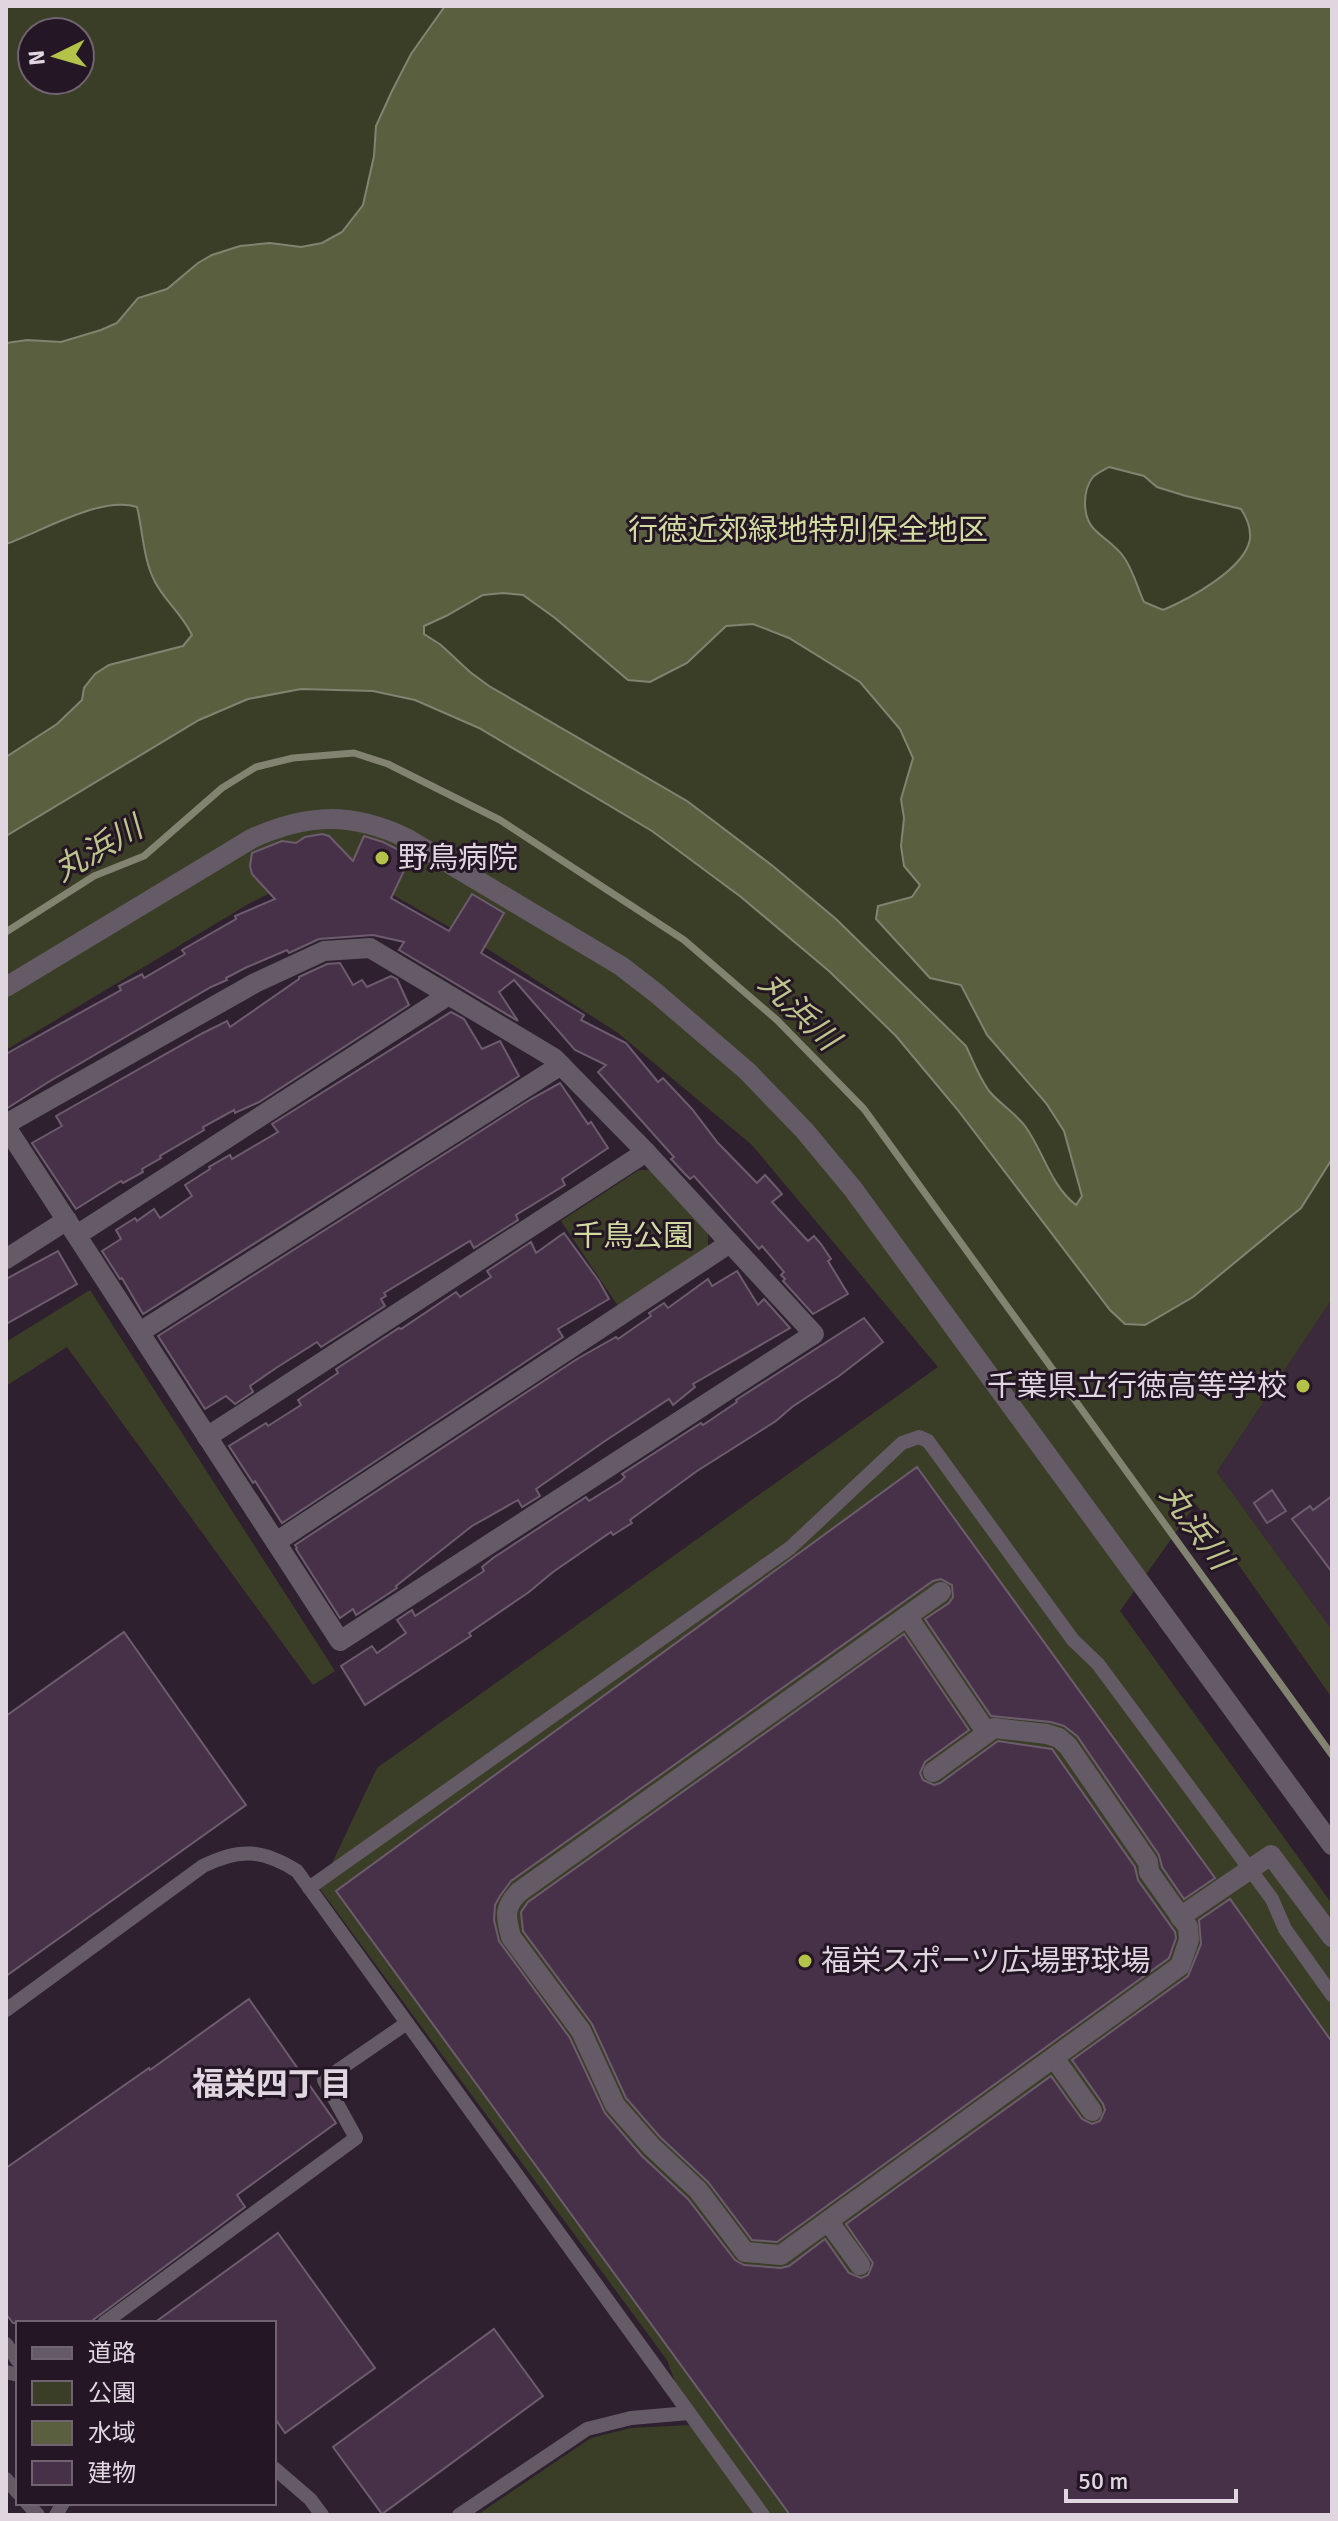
<svg xmlns="http://www.w3.org/2000/svg" width="1338" height="2521" viewBox="0 0 1338 2521" font-family="Signika,'Noto Sans JP',sans-serif">
  <style>
    .built { fill: #3b293c }
    .green { fill: #3b3e27; fill-rule: evenodd }
    .water { fill: #5a5f40; stroke: #828370; stroke-width: 2; fill-rule: evenodd }
    .lines { fill: none; stroke-linecap: round; stroke-linejoin: round }
    .stream { stroke: #828370; stroke-width: 7 }
    .building { fill: #473148; stroke: #6d5c6e; stroke-width: 2 }
    .service { stroke: #655b66; stroke-width: 14 }
    .pedestrian { stroke: #655b66; stroke-width: 20 }
    .minor { stroke: #655b66; stroke-width: 20 }
    .poi-dot { fill: #b5c249; stroke: #241625; stroke-width: 3 }
    .labels { text-anchor: middle; dominant-baseline: central; stroke-width: 6; stroke-linejoin: round; paint-order: stroke }
    .park-label { font-size: 30px; fill: #d1da9f; stroke: #241625 }
    .poi-label { font-size: 30px; fill: #dfd6e0; stroke: #241625; text-anchor: start }
    .water-label { font-size: 32px; font-style: italic; fill: #bdc58b; stroke: #241625 }
    .neighbourhood-label { font-size: 32px; font-weight: bold; fill: #dfd6e0; stroke: #241625 }
  </style>
  <rect width="100%" height="100%" fill="#2e202f"/>
  <path class="built" d="M 1332,1299 L 1332,1630 L 1217,1472 Z"/>
  <g class="green">
    <path d="M 6,6 L 1332,6 L 1332,1299 L 1217,1472 L 1332,1630 L 1332,1698 L 1196,1504 L 1120,1611 L 1332,1904 L 1332,2515 L 477,2515 L 591,2438 L 631,2428 L 691,2425 L 667,2360 L 320,1889 L 377,1768 L 938,1367 L 752,1145 L 618,1033 L 491,951 L 381,888 L 307,875 L 250,903 L 6,1050 ZM 32,32 L 80,32 L 80,80 L 32,80 Z"/>
    <path d="M 639,1170 L 651,1170 L 708,1232 L 708,1249 L 620,1309 L 561,1221 Z"/>
    <path d="M 90,1290 L 335,1671 L 313,1685 L 67,1347 L 6,1386 L 6,1342 Z"/>
  </g>
  <path class="water" d="M 445,6 L 1332,6 L 1332,1159 L 1301,1208 L 1193,1297 L 1145,1325 L 1125,1324 L 1110,1310 L 957,1109 L 896,1036 L 829,971 L 741,897 L 652,831 L 479,728 L 415,700 L 373,691 L 301,689 L 248,699 L 199,720 L 6,836 L 6,757 L 57,724 L 82,700 L 84,688 L 95,674 L 109,665 L 183,646 L 192,635 C 182,614 165,601 155,582 C 143,559 143,532 137,507 C 101,495 41,532 6,544 L 6,343 L 27,340 L 61,342 L 101,330 L 117,323 L 138,298 L 167,289 L 198,263 L 212,255 L 240,246 L 270,243 L 301,247 L 322,243 L 342,232 L 363,205 L 374,156 L 376,126 L 392,91 L 411,54 ZM 1109,467 L 1144,476 L 1157,487 L 1186,496 L 1241,509 C 1247,518 1251,527 1250,539 C 1245,569 1189,599 1163,610 L 1144,602 C 1137,587 1133,569 1123,556 C 1115,545 1104,539 1095,530 C 1082,518 1082,491 1093,477 C 1097,473 1104,470 1109,467 ZM 503,593 L 523,595 L 555,618 L 628,680 L 650,682 L 687,663 L 726,626 L 753,624 L 789,638 L 860,682 L 900,729 L 913,758 L 901,799 L 904,818 L 901,846 L 904,866 L 920,885 L 912,897 L 878,906 L 876,919 L 930,978 L 961,985 L 987,1035 L 1046,1103 L 1064,1131 L 1082,1196 L 1076,1205 C 1050,1185 1044,1152 1025,1126 C 1015,1113 1000,1104 989,1091 C 979,1077 973,1061 966,1046 L 836,919 L 774,867 L 715,822 L 687,801 L 489,686 L 470,672 L 441,645 L 424,634 L 424,626 L 446,616 L 483,595 Z"/>
  <g class="lines">
    <path class="stream" d="M 6,932 L 94,876 L 144,856 L 222,788 L 256,767 L 293,758 L 354,753 L 388,764 L 500,820 L 684,940 L 777,1020 L 864,1109 L 1332,1755"/>
  </g>
  <g class="building">
    <path d="M 322,834 L 329,836 L 353,861 L 364,836 L 383,842 L 411,856 L 391,898 L 449,931 L 472,894 L 504,913 L 481,953 L 584,1015 L 581,1020 L 626,1043 L 658,1082 L 663,1078 L 692,1109 L 718,1143 L 757,1183 L 765,1175 L 776,1187 L 782,1194 L 772,1202 L 808,1241 L 814,1236 L 821,1244 L 831,1259 L 828,1261 L 848,1294 L 813,1314 L 783,1281 L 785,1279 L 781,1275 L 784,1272 L 762,1246 L 759,1249 L 694,1176 L 690,1179 L 684,1173 L 671,1159 L 674,1157 L 598,1072 L 606,1065 L 575,1050 L 514,980 L 499,992 L 518,1021 L 399,950 L 404,942 L 373,935 L 319,939 L 289,953 L 287,950 L 245,968 L 226,978 L 227,980 L 211,987 L 50,1081 L 6,1109 L 6,1054 L 121,990 L 119,986 L 142,974 L 144,978 L 185,954 L 182,950 L 236,919 L 235,916 L 275,899 L 252,874 L 250,866 L 252,853 L 282,841 L 296,843 L 305,837 Z"/>
    <path d="M 340,963 L 353,985 L 362,980 L 367,987 L 391,976 L 397,979 L 409,1005 L 259,1102 L 235,1113 L 234,1110 L 203,1127 L 204,1130 L 160,1156 L 161,1158 L 142,1169 L 143,1172 L 123,1183 L 121,1181 L 76,1209 L 32,1143 L 62,1126 L 56,1116 L 203,1033 L 227,1021 L 230,1027 L 299,979 L 299,977 L 327,964 Z"/>
    <path d="M 451,1012 L 464,1019 L 482,1049 L 500,1041 L 519,1076 L 143,1314 L 122,1278 L 120,1279 L 102,1251 L 121,1239 L 116,1230 L 135,1218 L 137,1221 L 154,1209 L 160,1218 L 192,1196 L 185,1185 L 210,1169 L 209,1167 L 230,1155 L 232,1159 L 278,1132 L 272,1124 Z"/>
    <path d="M 560,1083 L 588,1124 L 591,1122 L 608,1148 L 562,1179 L 565,1185 L 516,1215 L 518,1220 L 474,1248 L 470,1241 L 384,1293 L 386,1296 L 381,1299 L 385,1306 L 321,1347 L 317,1342 L 276,1368 L 250,1386 L 253,1392 L 235,1404 L 226,1396 L 205,1409 L 158,1336 L 531,1099 Z"/>
    <path d="M 564,1233 L 599,1281 L 609,1299 L 558,1329 L 563,1337 L 282,1523 L 255,1481 L 253,1483 L 229,1446 L 266,1423 L 268,1426 L 301,1405 L 298,1400 L 338,1373 L 336,1369 L 399,1328 L 401,1329 L 456,1292 L 460,1297 L 491,1277 L 487,1271 L 531,1242 L 536,1253 Z"/>
    <path d="M 58,1251 L 77,1284 L 6,1324 L 6,1279 Z"/>
    <path d="M 737,1271 L 758,1305 L 764,1299 L 790,1328 L 693,1384 L 695,1387 L 673,1405 L 669,1399 L 605,1441 L 536,1489 L 540,1496 L 522,1507 L 518,1500 L 472,1526 L 396,1586 L 397,1588 L 356,1615 L 353,1609 L 340,1618 L 296,1549 L 297,1548 L 295,1545 L 577,1359 L 616,1337 L 618,1339 L 651,1316 L 649,1313 L 664,1303 L 668,1308 L 708,1279 L 712,1286 Z"/>
    <path d="M 864,1318 L 883,1342 L 839,1376 L 792,1407 L 776,1421 L 697,1471 L 630,1520 L 632,1523 L 613,1535 L 611,1532 L 553,1572 L 529,1592 L 469,1633 L 471,1636 L 365,1705 L 341,1666 L 372,1646 L 377,1653 L 406,1633 L 397,1620 L 412,1610 L 415,1616 L 484,1571 L 482,1567 L 493,1558 L 586,1497 L 589,1501 L 621,1481 L 625,1477 L 622,1474 L 701,1423 L 703,1425 L 737,1402 L 736,1400 Z"/>
    <path d="M 917,1467 L 1215,1878 L 1184,1899 L 1162,1867 L 1159,1855 L 1077,1736 L 1064,1726 L 1051,1722 L 991,1716 L 925,1619 L 949,1603 L 953,1597 L 952,1585 L 941,1579 L 933,1581 L 511,1881 L 500,1896 L 495,1905 L 494,1920 L 499,1941 L 570,2038 L 605,2113 L 642,2156 L 688,2199 L 735,2260 L 744,2265 L 781,2268 L 789,2266 L 825,2239 L 849,2273 L 861,2278 L 868,2275 L 873,2263 L 846,2224 L 1051,2076 L 1082,2119 L 1092,2124 L 1100,2121 L 1105,2110 L 1103,2104 L 1072,2060 L 1188,1976 L 1201,1944 L 1199,1920 L 1230,1899 L 1332,2042 L 1332,2515 L 790,2515 L 336,1891 Z"/>
    <path d="M 1272,1490 L 1286,1511 L 1267,1523 L 1254,1503 Z"/>
    <path d="M 1332,1496 L 1332,1572 L 1292,1519 L 1310,1506 L 1313,1510 Z"/>
    <path d="M 124,1632 L 246,1805 L 6,1976 L 6,1716 Z"/>
    <path d="M 904,1634 L 969,1730 L 925,1762 L 920,1773 L 923,1780 L 934,1785 L 940,1783 L 998,1741 L 1052,1749 L 1135,1867 L 1138,1880 L 1175,1932 L 1176,1938 L 1169,1958 L 777,2242 L 752,2240 L 708,2182 L 660,2137 L 626,2098 L 592,2024 L 523,1931 L 521,1912 L 528,1902 Z"/>
    <path d="M 249,1999 L 336,2123 L 237,2195 L 245,2207 L 89,2323 L 13,2323 L 6,2314 L 6,2168 L 149,2068 L 150,2070 Z"/>
    <path d="M 278,2233 L 375,2368 L 285,2433 L 274,2417 L 274,2323 L 154,2323 Z"/>
    <path d="M 494,2329 L 543,2396 L 382,2514 L 333,2447 Z"/>
  </g>
  <g class="lines">
    <g class="service">
      <path d="M 309,1888 L 790,1548 L 902,1443 L 919,1437 L 928,1441 L 1073,1640 L 1098,1664 L 1272,1899 L 1285,1929 L 1332,1995"/>
      <path d="M 6,2010 L 203,1866 C 239,1848 262,1849 297,1871 L 763,2515"/>
      <path d="M 104,2323 L 356,2138 L 324,2080 L 407,2023"/>
      <path d="M 6,2344 L 18,2361"/>
      <path d="M 6,2372 L 18,2375"/>
      <path d="M 274,2468 L 310,2499 L 322,2515"/>
      <path d="M 6,2479 L 18,2493"/>
      <path d="M 27,2503 L 38,2515"/>
      <path d="M 56,2515 L 63,2503"/>
      <path d="M 459,2515 L 587,2429 L 631,2418 L 689,2413"/>
    </g>
    <g class="pedestrian">
      <path d="M 6,987 L 251,839 C 307,813 353,812 408,839 L 621,966 L 656,993 L 747,1071 L 804,1130 L 853,1189 L 1332,1845"/>
      <path d="M 907,1616 L 987,1733"/>
      <path d="M 933,1772 L 994,1728 L 1047,1734 L 1059,1738 L 1068,1746 L 1148,1862 L 1149,1872 L 1188,1927 L 1189,1940 L 1180,1966 L 781,2255 L 745,2252 L 698,2190 L 651,2146 L 615,2105 L 581,2031 L 511,1937 C 506,1917 503,1908 519,1892 L 941,1592"/>
      <path d="M 1180,1917 L 1271,1855 L 1332,1937"/>
      <path d="M 1054,2058 L 1092,2111"/>
      <path d="M 828,2221 L 860,2265"/>
    </g>
    <g class="minor">
      <path d="M 6,1124 L 255,983 L 324,951 L 370,948 L 554,1058 L 646,1152 L 814,1334 L 340,1641 L 6,1127"/>
      <path d="M 77,1235 L 447,996"/>
      <path d="M 6,1259 L 67,1220"/>
      <path d="M 140,1332 L 561,1065"/>
      <path d="M 207,1437 L 646,1152"/>
      <path d="M 276,1542 L 730,1243"/>
    </g>
  </g>
  <g class="poi-dot">
    <circle cx="382" cy="858" r="8"/>
    <circle cx="1303" cy="1386" r="8"/>
    <circle cx="805" cy="1961" r="8"/>
  </g>
  <g class="labels">
    <g class="park-label">
      <text x="808" y="530">行徳近郊緑地特別保全地区</text>
      <text x="633" y="1236">千鳥公園</text>
    </g>
    <g class="poi-label">
      <text x="398" y="858">野鳥病院</text>
      <text x="1287" y="1386" text-anchor="end">千葉県立行徳高等学校</text>
      <text x="821" y="1961">福栄スポーツ広場野球場</text>
    </g>
    <g class="water-label">
      <text transform="translate(98 849) rotate(-30)">丸浜川</text>
      <text transform="translate(799 1011) rotate(44)">丸浜川</text>
      <text transform="translate(1196 1527) rotate(54)">丸浜川</text>
    </g>
    <g class="neighbourhood-label">
      <text x="272" y="2084">福栄四丁目</text>
    </g>
  </g>
  <rect width="1338" height="2521" fill="none" stroke="#dfd6e0" stroke-width="16"/>
  <rect x="16" y="2321" width="260" height="184" fill="#241625" stroke="#6f6370" stroke-width="2"/>
  <rect x="32" y="2347" width="40" height="12" fill="#655b66" stroke="#6f6370" stroke-width="2"/>
  <text x="88" y="2361" font-size="24" fill="#dfd6e0">道路</text>
  <rect x="32" y="2381" width="40" height="24" fill="#3b3e27" stroke="#6f6370" stroke-width="2"/>
  <text x="88" y="2401" font-size="24" fill="#dfd6e0">公園</text>
  <rect x="32" y="2421" width="40" height="24" fill="#5a5f40" stroke="#6f6370" stroke-width="2"/>
  <text x="88" y="2441" font-size="24" fill="#dfd6e0">水域</text>
  <rect x="32" y="2461" width="40" height="24" fill="#473148" stroke="#6f6370" stroke-width="2"/>
  <text x="88" y="2481" font-size="24" fill="#dfd6e0">建物</text>
  <g transform="translate(56 56) rotate(265)"><circle r="38" fill="#241625" stroke="#6f6370" stroke-width="2"/>
  <path d="M0-6L14 30L0 20L-14 30Z" fill="#b5c249"/>
  <text y="-12" font-size="22" font-weight="bold" text-anchor="middle" fill="#dfd6e0">N</text>
  </g>
  <path d="M1066 2489v12h170v-12" fill="none" stroke="#dfd6e0" stroke-width="4"/>
  <text x="1078" y="2489" font-size="24" fill="#dfd6e0" stroke="#241625" stroke-width="6" paint-order="stroke">50 m</text>
</svg>
